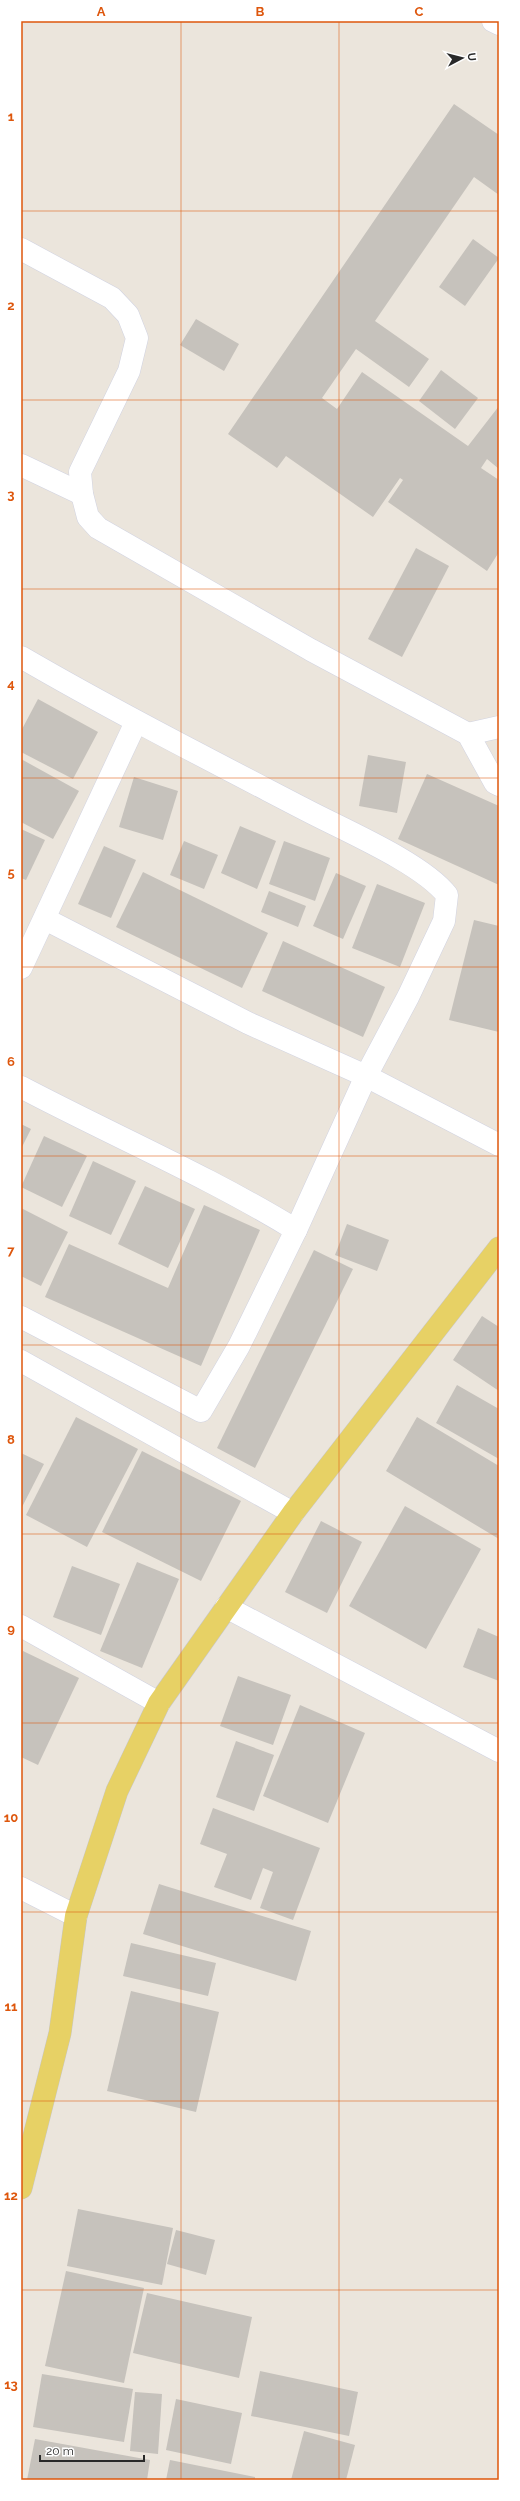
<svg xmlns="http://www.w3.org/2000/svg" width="520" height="2501" viewBox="0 0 520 2501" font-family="Raleway,sans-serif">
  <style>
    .building { fill: #c6c2bc }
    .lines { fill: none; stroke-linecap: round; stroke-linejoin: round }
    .minor-casing { stroke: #d1d3e1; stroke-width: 23 }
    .major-casing { stroke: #c7c7c7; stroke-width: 23 }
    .minor { stroke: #fff; stroke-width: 22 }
    .major { stroke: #e7d165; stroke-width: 22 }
    .grid { fill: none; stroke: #de570d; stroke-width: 1; stroke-opacity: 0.55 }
    .neatline { fill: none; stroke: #de570d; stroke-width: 1.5 }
    .grid-label { font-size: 13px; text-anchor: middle; font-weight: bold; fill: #de570d }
  </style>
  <rect width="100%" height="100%" fill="#ebe5dc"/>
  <g class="building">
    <path d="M 454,104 L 499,135 L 499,195 L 474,177 L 375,321 L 429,359 L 409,387 L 356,349 L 322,398 L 337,409 L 362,372 L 468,446 L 499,406 L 499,469 L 487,459 L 481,468 L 499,480 L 499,552 L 487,571 L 388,502 L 403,480 L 400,478 L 373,517 L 286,456 L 277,468 L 228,434 Z"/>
    <path d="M 473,239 L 499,258 L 465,306 L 439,287 Z"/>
    <path d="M 196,319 L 239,344 L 224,371 L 180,345 Z"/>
    <path d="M 441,370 L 478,398 L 455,429 L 419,401 Z"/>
    <path d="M 416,548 L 449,566 L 402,657 L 368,639 Z"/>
    <path d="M 38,699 L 98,732 L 73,779 L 21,752 L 21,731 Z"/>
    <path d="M 368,755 L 406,762 L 397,813 L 359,806 Z"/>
    <path d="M 21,759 L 79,791 L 53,839 L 21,822 Z"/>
    <path d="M 427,774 L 499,806 L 499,885 L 398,839 Z"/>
    <path d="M 134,777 L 178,791 L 163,840 L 119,827 Z"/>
    <path d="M 240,826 L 276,841 L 257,889 L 221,873 Z"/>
    <path d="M 21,829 L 45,840 L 26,880 L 21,878 Z"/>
    <path d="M 184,841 L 218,855 L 204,889 L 170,875 Z"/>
    <path d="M 284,841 L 330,858 L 315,901 L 269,884 Z"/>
    <path d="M 104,846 L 136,860 L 111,918 L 78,904 Z"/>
    <path d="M 143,872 L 268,933 L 242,988 L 116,927 Z"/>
    <path d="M 336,873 L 366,886 L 343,939 L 313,926 Z"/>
    <path d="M 377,884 L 425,903 L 400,967 L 352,948 Z"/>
    <path d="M 269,891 L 306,906 L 298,927 L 261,912 Z"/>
    <path d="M 474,920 L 499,926 L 499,1032 L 449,1020 Z"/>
    <path d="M 283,941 L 385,987 L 363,1037 L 262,991 Z"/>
    <path d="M 21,1124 L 31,1129 L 21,1149 Z"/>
    <path d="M 44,1136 L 87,1156 L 62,1207 L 21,1187 Z"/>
    <path d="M 93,1161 L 136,1181 L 111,1235 L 69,1216 Z"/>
    <path d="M 145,1186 L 195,1209 L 168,1268 L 118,1244 Z"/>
    <path d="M 204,1205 L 260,1230 L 201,1366 L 45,1297 L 69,1244 L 168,1288 Z"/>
    <path d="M 21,1208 L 68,1232 L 41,1286 L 21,1276 Z"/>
    <path d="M 347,1224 L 389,1240 L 377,1271 L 335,1255 Z"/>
    <path d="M 314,1250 L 353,1269 L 255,1468 L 217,1448 Z"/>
    <path d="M 482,1316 L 499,1327 L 499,1391 L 453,1360 Z"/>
    <path d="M 457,1385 L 499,1409 L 499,1459 L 436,1423 Z"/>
    <path d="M 76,1417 L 138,1449 L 87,1547 L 26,1515 Z"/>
    <path d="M 417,1417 L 499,1466 L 499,1539 L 386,1471 Z"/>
    <path d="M 142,1451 L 241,1501 L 201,1581 L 102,1532 Z"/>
    <path d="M 21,1453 L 44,1464 L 21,1509 Z"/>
    <path d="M 405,1506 L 481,1549 L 426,1649 L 349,1606 Z"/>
    <path d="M 321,1521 L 362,1542 L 327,1613 L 285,1592 Z"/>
    <path d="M 137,1562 L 179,1579 L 142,1668 L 100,1651 Z"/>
    <path d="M 72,1566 L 120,1584 L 101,1635 L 53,1617 Z"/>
    <path d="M 478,1628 L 499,1637 L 499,1681 L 463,1667 Z"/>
    <path d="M 23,1651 L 79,1678 L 38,1765 L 21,1757 Z"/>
    <path d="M 238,1676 L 291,1695 L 273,1745 L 220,1726 Z"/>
    <path d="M 300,1705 L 365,1733 L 328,1823 L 263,1796 Z"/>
    <path d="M 236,1741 L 274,1755 L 254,1811 L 216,1797 Z"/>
    <path d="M 213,1808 L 320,1848 L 293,1920 L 260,1908 L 273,1872 L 263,1868 L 251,1900 L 214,1887 L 227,1854 L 200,1844 Z"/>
    <path d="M 159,1884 L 311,1931 L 296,1981 L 143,1934 Z"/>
    <path d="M 131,1943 L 216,1963 L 208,1996 L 123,1976 Z"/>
    <path d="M 131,1991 L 219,2012 L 196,2112 L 107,2091 Z"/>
    <path d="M 78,2209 L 173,2228 L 162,2285 L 67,2266 Z"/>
    <path d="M 176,2230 L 215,2240 L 206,2275 L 167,2264 Z"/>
    <path d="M 66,2271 L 144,2288 L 124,2383 L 45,2366 Z"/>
    <path d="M 147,2293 L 252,2317 L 239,2378 L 133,2353 Z"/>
    <path d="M 260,2371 L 358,2392 L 349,2436 L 251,2416 Z"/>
    <path d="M 42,2374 L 133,2389 L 124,2442 L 33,2427 Z"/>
    <path d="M 135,2392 L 162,2394 L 158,2454 L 130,2451 Z"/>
    <path d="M 176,2399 L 242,2413 L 231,2464 L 166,2450 Z"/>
    <path d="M 304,2431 L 355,2445 L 346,2480 L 291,2480 Z"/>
    <path d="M 35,2439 L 150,2460 L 147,2480 L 27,2480 Z"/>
    <path d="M 170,2460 L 255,2477 L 255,2480 L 166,2480 Z"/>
  </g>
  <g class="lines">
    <g class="minor-casing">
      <g id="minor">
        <path d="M 493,21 L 499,24"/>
        <path d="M 21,249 L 112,298 L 128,315 L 137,338 L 129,371 L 80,472 L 82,494 L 88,517 L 98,528 L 311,650 L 468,734 L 495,783 L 499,785"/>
        <path d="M 21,465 L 82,494"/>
        <path d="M 21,657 C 114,711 210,760 306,810 C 344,830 422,863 447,895 L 444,921 L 408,997 L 366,1076 L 296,1230 L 239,1346 L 201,1411 L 21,1317"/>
        <path d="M 468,734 L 499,727"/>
        <path d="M 45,919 L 248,1023 L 366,1076 L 499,1145"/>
        <path d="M 21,968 L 136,722"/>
        <path d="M 21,1087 C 112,1135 208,1176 296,1230"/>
        <path d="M 21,1361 L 293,1513"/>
        <path d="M 226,1607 L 499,1751"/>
        <path d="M 21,1626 L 159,1703"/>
        <path d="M 21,1888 L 76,1916"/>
      </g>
    </g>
    <g class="major-casing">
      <path id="major" d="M 21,2188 L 60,2033 L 76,1916 L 117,1791 L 159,1703 L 293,1513 L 499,1248"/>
    </g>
    <use href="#minor" class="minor"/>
    <use href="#major" class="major"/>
  </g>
  <path class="grid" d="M 181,21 L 181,2480M 339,21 L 339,2480M 21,211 L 499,211M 21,400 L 499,400M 21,589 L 499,589M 21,778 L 499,778M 21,967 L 499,967M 21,1156 L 499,1156M 21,1345 L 499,1345M 21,1534 L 499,1534M 21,1723 L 499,1723M 21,1912 L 499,1912M 21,2101 L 499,2101M 21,2290 L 499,2290"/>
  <rect width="520" height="2501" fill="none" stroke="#ffffff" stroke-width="44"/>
  <g transform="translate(462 58) rotate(83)" stroke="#ffffff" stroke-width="3" paint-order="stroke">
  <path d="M0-3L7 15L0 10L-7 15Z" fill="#292929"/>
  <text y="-6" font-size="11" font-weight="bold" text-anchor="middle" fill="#292929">U</text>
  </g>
  <path d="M40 2455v6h104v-6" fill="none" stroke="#292929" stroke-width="2"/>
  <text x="46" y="2455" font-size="12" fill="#292929" stroke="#ffffff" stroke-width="3" paint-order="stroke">20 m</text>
  <rect x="22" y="22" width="476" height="2457" class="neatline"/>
  <g class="grid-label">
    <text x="101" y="16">A</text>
    <text x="260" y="16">B</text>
    <text x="419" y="16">C</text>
    <text x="11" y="121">1</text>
    <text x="11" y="310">2</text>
    <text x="11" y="499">3</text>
    <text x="11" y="688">4</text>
    <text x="11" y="877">5</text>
    <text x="11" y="1066">6</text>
    <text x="11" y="1255">7</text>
    <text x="11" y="1444">8</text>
    <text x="11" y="1633">9</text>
    <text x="11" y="1822">10</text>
    <text x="11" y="2011">11</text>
    <text x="11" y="2200">12</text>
    <text x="11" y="2389">13</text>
  </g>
</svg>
